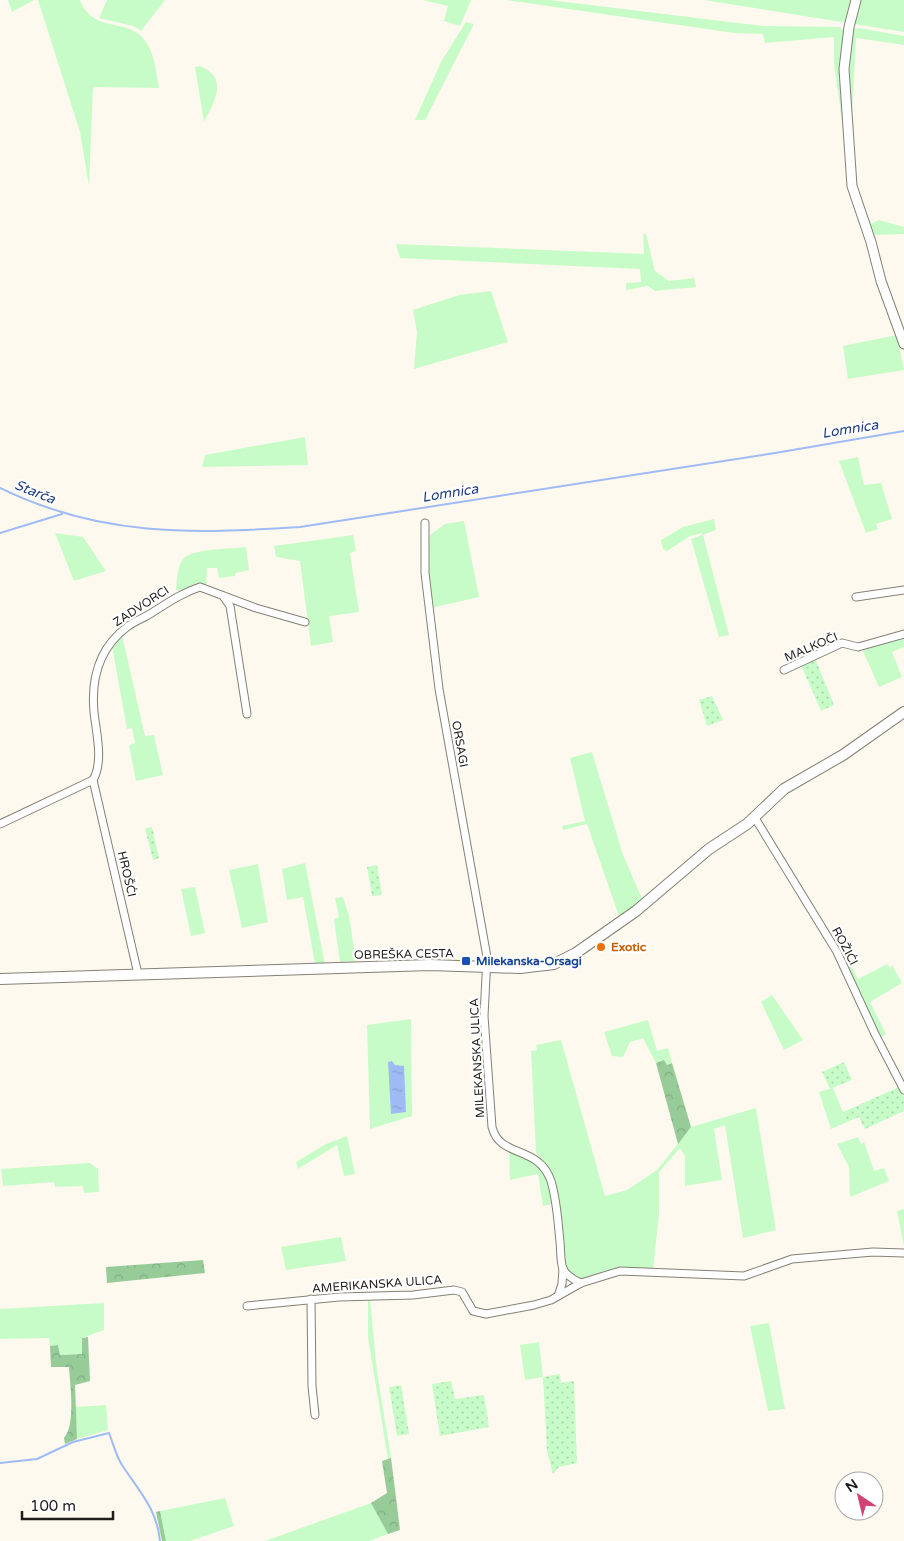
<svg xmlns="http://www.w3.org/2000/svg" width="904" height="1541" viewBox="0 0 904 1541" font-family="'Varela Round',sans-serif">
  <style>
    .grass { fill: #c7fcc8 }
    .forest { fill: url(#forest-crowns) }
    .park { fill: url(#park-dots) }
    .water { fill: url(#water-ripples) }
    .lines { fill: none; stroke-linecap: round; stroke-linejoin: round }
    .stream { stroke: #9ebbf5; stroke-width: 2 }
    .minor-casing { stroke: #848076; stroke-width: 9 }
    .tertiary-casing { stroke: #848076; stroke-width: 11 }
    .secondary-casing { stroke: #848076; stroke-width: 12 }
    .minor { stroke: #fff; stroke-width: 7 }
    .tertiary { stroke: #fff; stroke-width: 9 }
    .secondary { stroke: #fff; stroke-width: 10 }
    .food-dot { fill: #e8710a; stroke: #fff; stroke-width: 2 }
    .transit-dot { fill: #1a4fb4; stroke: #fff; stroke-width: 2 }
    .labels { text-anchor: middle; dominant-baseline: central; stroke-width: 4.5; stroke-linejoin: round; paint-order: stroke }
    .street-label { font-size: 12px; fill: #201e1a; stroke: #fff }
    .food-label { font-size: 12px; font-weight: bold; fill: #c56008; stroke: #fff; text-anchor: start }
    .transit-label { font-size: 12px; font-weight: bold; fill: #164399; stroke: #fff; text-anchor: start }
    .water-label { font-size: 14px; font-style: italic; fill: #1f3c7f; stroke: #fff }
  </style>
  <defs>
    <pattern id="forest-crowns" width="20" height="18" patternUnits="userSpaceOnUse" patternTransform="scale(1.25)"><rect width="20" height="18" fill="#97cb98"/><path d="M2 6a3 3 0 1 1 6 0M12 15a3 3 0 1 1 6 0" fill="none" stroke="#82ae82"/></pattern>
    <pattern id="park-dots" width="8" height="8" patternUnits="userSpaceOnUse" patternTransform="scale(1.25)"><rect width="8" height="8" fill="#c7fcc8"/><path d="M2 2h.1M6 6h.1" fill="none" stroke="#abd8ab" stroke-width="1.8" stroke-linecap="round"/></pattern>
    <pattern id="water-ripples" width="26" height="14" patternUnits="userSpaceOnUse" patternTransform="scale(1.25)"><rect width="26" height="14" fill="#9ebbf5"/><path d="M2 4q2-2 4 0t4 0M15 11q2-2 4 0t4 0" fill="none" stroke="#88a0d1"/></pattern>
  </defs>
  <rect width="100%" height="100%" fill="#fef9ee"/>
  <g class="grass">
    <path d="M 8,0 L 34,0 L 12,12 Z"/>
    <path d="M 38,0 L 80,0 C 93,34 126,17 144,39 C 155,53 156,72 159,88 L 93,87 L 89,186 L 80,132 Z"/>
    <path d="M 107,0 L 165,0 L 141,31 L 133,26 L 99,18 Z"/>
    <path d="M 423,0 L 471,0 L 460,26 L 444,21 L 448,6 Z"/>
    <path d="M 507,0 L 549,0 L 763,26 L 840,27 L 845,32 L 842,96 L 844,135 L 834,64 L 834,37 L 765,43 L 763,34 L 734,33 Z"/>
    <path d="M 704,0 L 904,0 L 904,32 Z"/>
    <path d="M 466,22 L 474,24 L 425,120 L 415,120 L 441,62 Z"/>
    <path d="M 859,28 L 904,36 L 904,45 L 856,38 L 851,134 L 848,69 L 852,29 Z"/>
    <path d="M 200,66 C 229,78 215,101 204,122 L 195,67 Z"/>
    <path d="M 879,220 L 904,227 L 904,234 L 872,235 L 868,225 Z"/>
    <path d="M 643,234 L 646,234 L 655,271 L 669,281 L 694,278 L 696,287 L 655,291 L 648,286 L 626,290 L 626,283 L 641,282 L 640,269 L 400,258 L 396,244 L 644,254 Z"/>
    <path d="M 491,291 L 508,342 L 414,369 L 417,332 L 413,310 L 459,295 Z"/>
    <path d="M 897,335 L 904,370 L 848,379 L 843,346 Z"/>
    <path d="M 305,437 L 308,465 L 202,467 L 205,455 Z"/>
    <path d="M 858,457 L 864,485 L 881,483 L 892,519 L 876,524 L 878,529 L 866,533 L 839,461 Z"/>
    <path d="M 714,519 L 716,530 L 703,535 L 729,635 L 719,637 L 691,539 L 702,535 L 702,533 L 690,536 L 667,551 L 663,549 L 661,540 L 683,527 Z"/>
    <path d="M 464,521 L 479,597 L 431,608 L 427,571 L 430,535 L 445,524 Z"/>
    <path d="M 55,533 L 83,537 L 106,571 L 74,581 Z"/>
    <path d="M 353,535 L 356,551 L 350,553 L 359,612 L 329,616 L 333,642 L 311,646 L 300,561 L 276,557 L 274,546 Z"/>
    <path d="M 246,547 L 249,570 L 235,573 L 235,576 L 219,578 L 217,568 L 207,568 L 206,585 L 180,591 L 176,590 C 177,580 177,566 183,559 C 193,548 232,549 246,547 Z"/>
    <path d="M 122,635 L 145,736 L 154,735 L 163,775 L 136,781 L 129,745 L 135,743 L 132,728 L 127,729 L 112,646 Z"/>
    <path d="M 904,637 L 904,647 L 892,652 L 902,677 L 879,687 L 862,649 Z"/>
    <path d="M 592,752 L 623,855 L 643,901 L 620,919 L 587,824 L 563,830 L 562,826 L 585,821 L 570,758 Z"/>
    <path d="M 305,863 L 325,964 L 315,964 L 303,897 L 287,900 L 282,869 Z"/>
    <path d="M 258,864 L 268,922 L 242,928 L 229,870 Z"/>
    <path d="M 195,887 L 205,933 L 191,936 L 181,889 Z"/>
    <path d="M 343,897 L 349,916 L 356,961 L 340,962 L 334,919 L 339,917 L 335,898 Z"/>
    <path d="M 850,964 L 858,979 L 887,964 L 890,968 L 892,965 L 902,983 L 870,1002 L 886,1034 L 879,1038 L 846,966 Z"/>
    <path d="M 772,995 L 803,1040 L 784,1050 L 761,1002 Z"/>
    <path d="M 411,1019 L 412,1116 L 370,1129 L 367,1025 Z"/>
    <path d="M 648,1020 L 657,1051 L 668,1048 L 672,1063 L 667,1065 L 664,1060 L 656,1063 L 643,1038 L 630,1042 L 623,1057 L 612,1056 L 604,1032 Z"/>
    <path d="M 561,1040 L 605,1196 L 627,1190 L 657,1170 L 691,1127 L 756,1108 L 776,1230 L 743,1238 L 725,1125 L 714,1129 L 722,1180 L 685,1186 L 685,1156 L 680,1148 L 659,1172 L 659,1214 L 653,1270 L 625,1267 L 583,1280 L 570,1273 L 566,1264 L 559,1203 L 551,1176 L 536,1152 L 531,1051 L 537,1050 L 536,1045 Z"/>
    <path d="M 833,1088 L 847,1122 L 831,1129 L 819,1092 Z"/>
    <path d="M 347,1136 L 355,1174 L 344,1176 L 337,1145 L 298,1169 L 296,1162 L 326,1144 Z"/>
    <path d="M 858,1137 L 861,1144 L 864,1142 L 874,1171 L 884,1168 L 889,1181 L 850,1197 L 849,1167 L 837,1144 Z"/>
    <path d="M 509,1151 C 538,1162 549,1170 551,1204 L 543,1206 L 538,1174 L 510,1180 Z"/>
    <path d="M 90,1163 L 98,1169 L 99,1192 L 84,1193 L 83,1186 L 55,1187 L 54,1182 L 3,1186 L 1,1169 Z"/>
    <path d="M 904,1209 L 904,1246 L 897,1211 Z"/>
    <path d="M 341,1237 L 346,1261 L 286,1270 L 281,1247 Z"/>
    <path d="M 368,1299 L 370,1299 L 377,1372 L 391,1458 L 388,1459 L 368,1338 Z"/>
    <path d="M 104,1303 L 104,1330 L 82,1338 L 82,1354 L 60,1355 L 58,1345 L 50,1346 L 49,1338 L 0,1339 L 0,1309 Z"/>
    <path d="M 769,1323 L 785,1409 L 768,1411 L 750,1326 Z"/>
    <path d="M 539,1342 L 543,1377 L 525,1380 L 520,1345 Z"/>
    <path d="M 106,1405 L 108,1430 L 77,1439 L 75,1407 Z"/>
    <path d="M 225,1498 L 234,1526 L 190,1541 L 166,1541 L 160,1511 Z"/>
    <path d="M 371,1503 L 388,1534 L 369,1541 L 265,1541 Z"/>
  </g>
  <g class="forest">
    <path d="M 664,1060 L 667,1065 L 672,1063 L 691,1127 L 678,1144 L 656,1063 Z"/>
    <path d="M 203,1260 L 205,1273 L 107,1283 L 106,1267 Z"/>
    <path d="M 88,1337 L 90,1381 L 75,1385 L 77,1439 L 65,1444 L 64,1438 C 76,1425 70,1385 69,1367 L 51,1367 L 50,1346 L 58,1345 L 60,1355 L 82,1354 L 82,1338 Z"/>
    <path d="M 391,1458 L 400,1530 L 388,1534 L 371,1503 L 387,1493 L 382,1461 Z"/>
    <path d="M 160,1511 L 166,1541 L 162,1541 L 156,1512 Z"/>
  </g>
  <g class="park">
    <path d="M 815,658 L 834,705 L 821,711 L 801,665 Z"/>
    <path d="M 712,696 L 723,720 L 707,726 L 699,700 Z"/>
    <path d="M 152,827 L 159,858 L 153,860 L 145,829 Z"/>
    <path d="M 377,865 L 382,895 L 372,896 L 367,867 Z"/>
    <path d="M 844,1062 L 852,1080 L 830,1089 L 822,1072 Z"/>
    <path d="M 899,1087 L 904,1097 L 904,1111 L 865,1129 L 859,1117 L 847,1122 L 843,1112 Z"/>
    <path d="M 560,1374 L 561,1383 L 574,1381 L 577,1463 L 559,1467 L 553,1474 L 547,1451 L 543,1377 Z"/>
    <path d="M 451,1381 L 455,1399 L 484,1395 L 489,1427 L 440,1436 L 432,1384 Z"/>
    <path d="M 401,1385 L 409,1434 L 397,1436 L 389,1387 Z"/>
  </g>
  <path class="water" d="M 392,1061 L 395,1065 L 404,1066 L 406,1112 L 391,1114 L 388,1062 Z"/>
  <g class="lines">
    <g class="stream">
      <path d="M 0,488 C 100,537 192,534 300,527 L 775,453 L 904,431"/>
      <path d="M 0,533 L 62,514"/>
      <path d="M 0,1463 L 37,1459 L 73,1442 L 109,1433 C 113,1443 116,1456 122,1465 C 139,1491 157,1509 160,1541"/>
    </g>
    <g class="minor-casing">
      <g id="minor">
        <path d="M 425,523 L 425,573 L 439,689 L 487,957 L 484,1016 L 492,1127 C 500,1159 538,1144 551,1181 C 557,1201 558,1222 560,1242 C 561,1250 560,1261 563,1269 C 567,1276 574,1280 581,1283"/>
        <path d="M 223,596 L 230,606 L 247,714"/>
        <path d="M 856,597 L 904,590"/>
        <path d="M 784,670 L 842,643 L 858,647 L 904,634"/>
        <path d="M 93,780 L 138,974"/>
        <path d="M 755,818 L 837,952 L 875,1034 L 904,1090"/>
        <path d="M 0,824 L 93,780 C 104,761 96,732 94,712 C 91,679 99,648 127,627 C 135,621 144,618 153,612 C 169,602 182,593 200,587 L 256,608 L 305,622"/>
        <path d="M 558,1296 L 562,1284 L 563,1268"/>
        <path d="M 311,1299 L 312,1386 L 315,1415"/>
        <path d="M 247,1306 L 339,1297 L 413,1295 L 454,1290 L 462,1292 L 473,1311 L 486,1314 L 534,1305 L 551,1300 L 581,1283 L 620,1271 L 744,1276 L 792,1259 L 873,1252 L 904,1253"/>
      </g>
    </g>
    <g class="tertiary-casing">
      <path id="tertiary" d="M 856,0 L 849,27 L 844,69 L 852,186 L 871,242 L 881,281 L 904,344"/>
    </g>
    <g class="secondary-casing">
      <path id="secondary" d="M 0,979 L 430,965 L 520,968 L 554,964 L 576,953 L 636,911 L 709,849 L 747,824 L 784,789 L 843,755 L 904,712"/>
    </g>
    <use href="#minor" class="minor"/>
    <use href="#tertiary" class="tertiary"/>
    <use href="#secondary" class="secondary"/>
  </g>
  <circle class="food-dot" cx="601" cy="947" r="5"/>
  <rect class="transit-dot" x="461" y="956" width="10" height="10" rx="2.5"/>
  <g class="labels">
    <g class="street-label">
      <text transform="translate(141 606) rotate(-33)">ZADVORCI</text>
      <text transform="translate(811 647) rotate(-23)">MALKOČI</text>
      <text transform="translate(460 744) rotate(80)">ORSAGI</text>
      <text transform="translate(127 874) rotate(77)">HROŠĆI</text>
      <text transform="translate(845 946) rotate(62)">ROŽIĆI</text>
      <text transform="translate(404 954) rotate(-1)">OBREŠKA CESTA</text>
      <text transform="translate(477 1058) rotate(-93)">MILEKANSKA ULICA</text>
      <text transform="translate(377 1284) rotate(-4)">AMERIKANSKA ULICA</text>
    </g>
    <g class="food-label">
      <text x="611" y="947">Exotic</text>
    </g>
    <g class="transit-label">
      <text x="476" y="961">Milekanska-Orsagi</text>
    </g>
    <g class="water-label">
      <text transform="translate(850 429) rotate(-9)">Lomnica</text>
      <text transform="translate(35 492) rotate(22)">Starča</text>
      <text transform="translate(450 493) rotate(-9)">Lomnica</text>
    </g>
  </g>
  <g transform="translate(859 1496) rotate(325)"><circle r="24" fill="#ffffff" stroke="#a6a5a3"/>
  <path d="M0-4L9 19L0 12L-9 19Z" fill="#cf4375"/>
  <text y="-8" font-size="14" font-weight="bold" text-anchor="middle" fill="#201e1a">N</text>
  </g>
  <path d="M22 1511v8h91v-8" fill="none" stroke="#201e1a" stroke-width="2.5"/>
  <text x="30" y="1511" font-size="15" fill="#201e1a" stroke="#ffffff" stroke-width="4" paint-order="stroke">100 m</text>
</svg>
